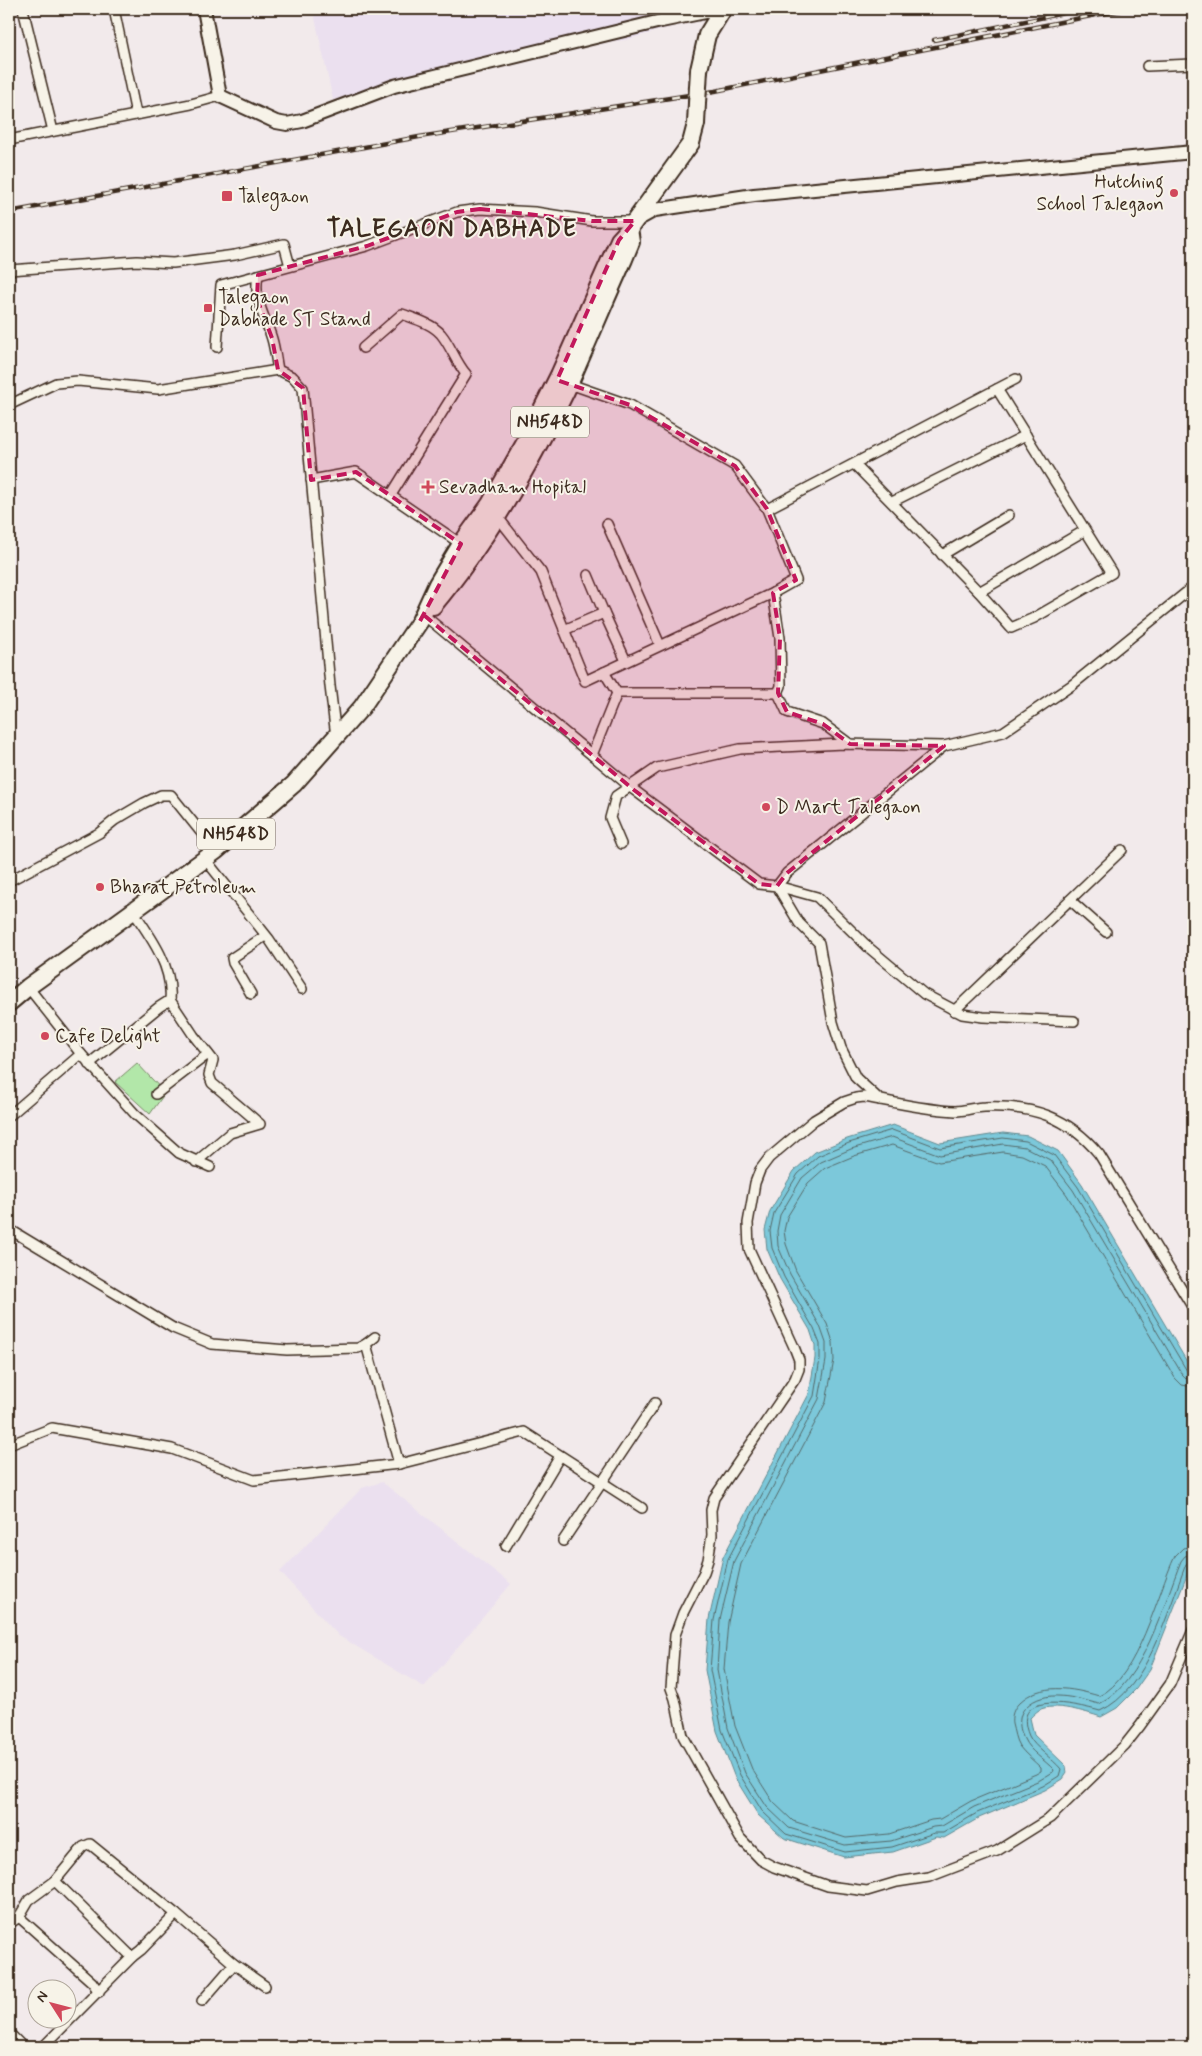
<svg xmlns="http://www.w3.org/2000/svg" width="1202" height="2056" viewBox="0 0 1202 2056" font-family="Mynerve,sans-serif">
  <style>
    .built { fill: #ebe0ef }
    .green { fill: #b2e7a9; stroke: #768864 }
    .water { fill: #7bc8da; stroke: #61898f }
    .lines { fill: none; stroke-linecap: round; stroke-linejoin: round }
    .shore { stroke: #556969; stroke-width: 1 }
    .street-casing { stroke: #3b2a1e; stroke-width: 12 }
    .secondary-casing { stroke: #3b2a1e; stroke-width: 16 }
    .highway-casing { stroke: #3b2a1e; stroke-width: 20 }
    .street { stroke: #f7f3e8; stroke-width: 9 }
    .secondary { stroke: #f7f3e8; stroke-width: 12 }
    .highway { stroke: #f7f3e8; stroke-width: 16 }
    .rail-casing { stroke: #3b2a1e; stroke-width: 4.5 }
    .rail { stroke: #f7f3e8; stroke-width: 2.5; stroke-dasharray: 8; stroke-linecap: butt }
    .highway-bridge-casing { stroke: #3b2a1e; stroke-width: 20; stroke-linecap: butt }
    .highway-bridge { stroke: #f7f3e8; stroke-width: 16 }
    .marked { fill: #c2185b; fill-opacity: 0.2; stroke: #c2185b; stroke-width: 4; stroke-dasharray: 10 6; stroke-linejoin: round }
    .poi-dot { fill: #d1495b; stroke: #f7f3e8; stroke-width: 2 }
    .labels { text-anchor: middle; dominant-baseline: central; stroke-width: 4; stroke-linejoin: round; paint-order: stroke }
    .shield { fill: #f7f3e8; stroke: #73665b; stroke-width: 1 }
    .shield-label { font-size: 18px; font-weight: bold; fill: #3b2a1e }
    .poi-label { font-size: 19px; fill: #3b2a1e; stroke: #f7f3e8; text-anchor: start }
    .district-label { font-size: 24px; font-weight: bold; letter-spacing: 1px; fill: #3b2a1e; stroke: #f7f3e8 }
  </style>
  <rect width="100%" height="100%" fill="#f2eaeb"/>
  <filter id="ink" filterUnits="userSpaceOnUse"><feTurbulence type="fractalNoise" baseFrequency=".02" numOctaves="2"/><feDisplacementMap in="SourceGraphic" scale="10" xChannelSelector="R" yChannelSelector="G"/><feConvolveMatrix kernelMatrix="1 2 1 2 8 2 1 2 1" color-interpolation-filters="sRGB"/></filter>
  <g filter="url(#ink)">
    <g class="built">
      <path d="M 313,9 L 669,9 L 667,12 L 671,27 L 626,40 L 570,45 L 403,82 L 333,100 Z"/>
      <path d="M 382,1482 L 511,1584 L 424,1687 L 339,1636 L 280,1572 L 362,1488 Z"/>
    </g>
    <path class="green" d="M 137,1063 L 165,1093 L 150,1114 L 115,1082 Z"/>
    <path class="water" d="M 893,1125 L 940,1143 L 1003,1133 L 1028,1136 L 1058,1151 L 1082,1184 L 1193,1372 L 1193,1560 L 1150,1669 L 1136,1689 L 1117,1708 L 1101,1717 C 1086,1712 1053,1702 1039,1710 C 1036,1712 1033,1715 1030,1718 L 1034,1735 L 1066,1766 L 1067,1773 L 1063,1779 L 1045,1790 L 979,1818 L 944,1838 L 936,1837 L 893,1852 L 844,1857 L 784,1838 L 758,1815 L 735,1778 L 717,1731 L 705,1670 L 709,1619 L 723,1557 L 809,1394 L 815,1358 L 815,1345 L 810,1330 L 780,1279 L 767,1249 L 765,1230 L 770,1211 L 794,1171 L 815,1152 L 847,1139 Z"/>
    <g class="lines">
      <g class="shore">
        <path d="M 1193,1374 L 1187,1371 L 1078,1187 L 1054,1155 L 1026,1141 L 1003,1138 L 940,1148 L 892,1130 L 849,1143 L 818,1156 L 798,1174 L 774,1213 L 770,1231 L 772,1248 L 784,1277 L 814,1329 L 820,1344 L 820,1359 L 814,1396 L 728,1559 L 714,1620 L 710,1670 L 722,1730 L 740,1775 L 762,1811 L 786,1834 L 845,1852 L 892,1847 L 934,1833 L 943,1833 L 977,1813 L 1043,1786 L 1059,1776 L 1061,1769 C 1053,1759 1034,1747 1029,1736 C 1009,1688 1078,1705 1100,1711 C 1148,1690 1168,1610 1186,1564 L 1193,1560"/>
        <path d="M 1193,1380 L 1187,1379 L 1182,1374 L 1073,1190 L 1050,1160 L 1025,1147 L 1003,1144 L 940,1155 L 892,1137 L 851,1149 L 821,1162 L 802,1178 L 780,1215 L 777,1231 L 778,1246 L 790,1274 L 820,1326 L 826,1343 L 826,1360 L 819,1399 L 734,1561 L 720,1620 L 717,1670 L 728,1728 L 745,1773 L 767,1807 L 789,1828 L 845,1845 L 891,1841 L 933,1827 L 942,1826 L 974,1807 L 1040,1780 L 1053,1772 L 1054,1770 C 1045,1760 1029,1751 1024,1739 C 1019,1729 1017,1715 1026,1707 C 1045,1688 1076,1698 1099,1704 C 1142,1685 1164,1603 1181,1561 L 1185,1556 L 1193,1554"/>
        <path d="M 1193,1387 L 1182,1385 L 1175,1378 L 1067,1195 L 1045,1166 L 1022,1155 L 1003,1152 L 939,1162 L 892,1145 L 854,1156 L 825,1168 L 808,1183 L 787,1217 L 784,1231 L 786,1244 L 796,1271 L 827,1324 L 833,1342 L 834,1360 L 826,1402 L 741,1564 L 728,1622 L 724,1669 L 735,1726 L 752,1769 L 773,1802 L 793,1821 L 846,1838 L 889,1834 L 931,1820 L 940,1819 L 971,1801 L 1036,1774 L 1041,1771 L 1041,1768 C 1034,1761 1025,1754 1019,1746 C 1015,1740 1014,1731 1012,1724 C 1011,1716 1013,1709 1019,1703 C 1040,1682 1072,1688 1099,1696 C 1138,1678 1157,1594 1175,1556 L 1183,1548 L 1193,1546"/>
      </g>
      <g class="street-casing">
        <g id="street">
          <path d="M 23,9 L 53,131"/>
          <path d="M 114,9 L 136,114"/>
          <path d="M 1147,66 L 1193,64"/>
          <path d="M 9,140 L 191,104 L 220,96"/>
          <path d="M 9,270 L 137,261 L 173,263 L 235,255 L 284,244 L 290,266"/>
          <path d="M 258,275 C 253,301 265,315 272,339 C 275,349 276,360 278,370 L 293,377 L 303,388 L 330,686 L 336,737"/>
          <path d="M 217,347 L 221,285 L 367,246 L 457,212 L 480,209 L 535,212 L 592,221 L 635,221"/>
          <path d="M 363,348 L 402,314 C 415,319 431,323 441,334 C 451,346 455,361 466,374 L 391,495"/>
          <path d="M 9,405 L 56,383 L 78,381 L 158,389 L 278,370"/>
          <path d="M 855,465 L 979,592 L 1011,628 L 1034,618 L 1112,573 L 997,389"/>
          <path d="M 311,480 L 356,472 L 461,544"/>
          <path d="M 892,502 L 1026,435"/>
          <path d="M 767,509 L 1016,379"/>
          <path d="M 497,516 L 541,572 L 585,681 L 773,593 L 796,580 L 767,509 L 735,466 L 630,405 L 567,383"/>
          <path d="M 607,524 L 660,645"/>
          <path d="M 942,555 L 1009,515"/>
          <path d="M 588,575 L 604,613"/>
          <path d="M 979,592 L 1084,531"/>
          <path d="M 425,616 L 634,790 L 759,884 L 777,886 L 787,873 L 944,746"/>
          <path d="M 564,630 L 604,613 L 626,661"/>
          <path d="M 604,672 L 617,693 L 778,693 L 781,686 L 780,638 L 773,593"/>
          <path d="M 778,693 L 787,712 L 823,724 L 850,744"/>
          <path d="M 592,755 L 617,693"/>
          <path d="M 621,844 L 610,818 L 616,796 L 657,768 L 740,749 L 843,744 L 944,746 L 1003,732 L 1072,685 L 1193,587"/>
          <path d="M 205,859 L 269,939 L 302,989"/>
          <path d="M 9,881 L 99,833 L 115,820 L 144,803 L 161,795 L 171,795 L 216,851"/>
          <path d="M 777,886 L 817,897 L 868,947 L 924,994 L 962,1014 L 983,1017 L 1074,1021"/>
          <path d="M 777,886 L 799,923 L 819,943 L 833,1022 L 841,1048 L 856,1078 L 880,1100"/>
          <path d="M 1070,900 L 1106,932"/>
          <path d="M 28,987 L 81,1054 L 135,1114 L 179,1153 L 210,1167"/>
          <path d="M 251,994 L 233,963 L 232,958 L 265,936"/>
          <path d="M 170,1000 L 194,1036 L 213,1060 L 209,1075 L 212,1083 L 260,1124 L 230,1133 L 196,1162"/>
          <path d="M 954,1011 L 1122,850"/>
          <path d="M 89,1064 L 159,1007 L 170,1000 C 173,967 151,937 133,911"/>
          <path d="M 156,1094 L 208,1054"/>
          <path d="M 9,1116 L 81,1054"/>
          <path d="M 9,1229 L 173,1328 L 212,1344 L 287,1350 L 358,1348 L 366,1344 L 375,1337"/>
          <path d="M 1193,1308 L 1099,1154 C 1068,1117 1033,1105 985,1107 C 975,1107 965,1111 955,1111 C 924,1110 894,1102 864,1097 L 856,1098 L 844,1102 L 814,1120 L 769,1158 L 760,1170 L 755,1183 L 748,1223 L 749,1249 L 794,1347 L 799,1360 L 799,1369 L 795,1379 L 714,1498 L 711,1510 L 712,1535 L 708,1560 L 704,1572 L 683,1613 L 675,1635 L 671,1688 L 675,1699 L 683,1736 L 740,1838 L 761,1860 L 774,1867 L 828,1886 L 867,1891 L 897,1882 L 929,1877 L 997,1851 L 1050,1818 L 1125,1745 L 1140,1726 L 1170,1684 L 1193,1630"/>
          <path d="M 366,1344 L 399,1464 L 524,1432 L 642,1508"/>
          <path d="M 9,1445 L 52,1428 L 172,1449 L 254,1480 L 399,1464"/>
          <path d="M 563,1541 L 655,1403"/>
          <path d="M 506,1546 L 560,1456"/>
          <path d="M 55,1881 L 132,1957"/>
          <path d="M 19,1917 L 92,1982 L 99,1992"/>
          <path d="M 9,1924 L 19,1917 L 29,1900 L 55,1881 L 83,1847 L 90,1844 L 176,1914 L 234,1964 L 265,1986"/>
          <path d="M 202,2001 L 234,1964"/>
          <path d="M 9,2033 L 23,2047"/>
          <path d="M 43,2047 L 132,1957 L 141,1950 L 176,1914"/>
        </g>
      </g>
      <g class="secondary-casing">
        <g id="secondary">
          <path d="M 204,9 L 220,96 L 276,122 L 287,124 L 302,121 L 394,86 L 661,21 L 710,11"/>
          <path d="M 637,220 L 655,210 L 754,195 L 1193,152"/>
        </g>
      </g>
      <g class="highway-casing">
        <g id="highway">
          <path d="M 699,70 L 707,35 L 723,9"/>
          <path d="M 433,606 C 487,542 529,466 566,391 C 586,347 604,303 624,259 L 631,242 L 629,229"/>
          <path d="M 9,1003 L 28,987 L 216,851 L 294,784 L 362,707 L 420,621 L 437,584 L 461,544 L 490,504 L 526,441 L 559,375 L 619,240 L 629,229 L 691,143 L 696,124 L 697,103"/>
        </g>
      </g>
      <use href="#street" class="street"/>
      <use href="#secondary" class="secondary"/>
      <use href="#highway" class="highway"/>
      <g class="rail-casing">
        <g id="rail">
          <path d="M 934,40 L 1083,9"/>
          <path d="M 9,212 L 419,137 L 715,91 L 1126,9"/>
        </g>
      </g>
      <use href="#rail" class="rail"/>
      <g class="highway-bridge-casing">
        <path id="highway-bridge" d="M 697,103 L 699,70"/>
      </g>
      <use href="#highway-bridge" class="highway-bridge"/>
    </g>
  </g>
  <path class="marked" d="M 480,209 L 592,221 L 635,221 L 619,240 L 557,380 L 630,405 L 735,466 L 767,509 L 796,580 L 773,593 L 780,638 L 778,693 L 787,712 L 823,724 L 850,744 L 944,746 L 787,873 L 777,886 L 759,884 L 634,790 L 425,616 L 420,621 L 461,544 L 356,472 L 311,480 L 303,388 L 278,370 L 272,338 L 257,299 L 258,275 L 367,246 L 457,212 Z"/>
  <g class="poi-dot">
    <circle cx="1174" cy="193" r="5"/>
    <rect x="221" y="190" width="12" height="12" rx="2.5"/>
    <rect x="203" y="303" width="10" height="10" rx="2.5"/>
    <path d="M425.5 479.5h5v5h5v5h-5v5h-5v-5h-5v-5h5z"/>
    <circle cx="766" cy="807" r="5"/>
    <circle cx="100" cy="887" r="5"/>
    <circle cx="45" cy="1036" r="5"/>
  </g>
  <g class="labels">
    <g class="shield">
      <rect x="511" y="406.5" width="78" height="31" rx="4"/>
      <rect x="197" y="818.5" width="78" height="31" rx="4"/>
    </g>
    <g class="shield-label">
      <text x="550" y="422">NH548D</text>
      <text x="236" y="834">NH548D</text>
    </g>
    <g class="poi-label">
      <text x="1164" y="182" text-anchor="end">Hutching<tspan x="1164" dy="22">School Talegaon</tspan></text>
      <text x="238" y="196">Talegaon</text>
      <text x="218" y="297">Talegaon<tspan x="218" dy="22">Dabhade ST Stand</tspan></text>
      <text x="439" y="487">Sevadham Hopital</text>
      <text x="776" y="807">D Mart Talegaon</text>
      <text x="110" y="887">Bharat Petroleum</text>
      <text x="55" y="1036">Cafe Delight</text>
    </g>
    <g class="district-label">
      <text x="452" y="229">TALEGAON DABHADE</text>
    </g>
  </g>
  <rect width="1202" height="2056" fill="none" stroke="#f7f3e8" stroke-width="30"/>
  <rect x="15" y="15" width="1172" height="2026" fill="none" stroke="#3b2a1e" stroke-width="2" filter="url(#ink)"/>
  <g transform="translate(52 2004) rotate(306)"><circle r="24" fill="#f7f3e8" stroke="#aca397"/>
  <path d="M0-4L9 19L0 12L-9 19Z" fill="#d1495b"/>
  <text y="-8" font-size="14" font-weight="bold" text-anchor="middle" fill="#3b2a1e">N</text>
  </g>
</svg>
